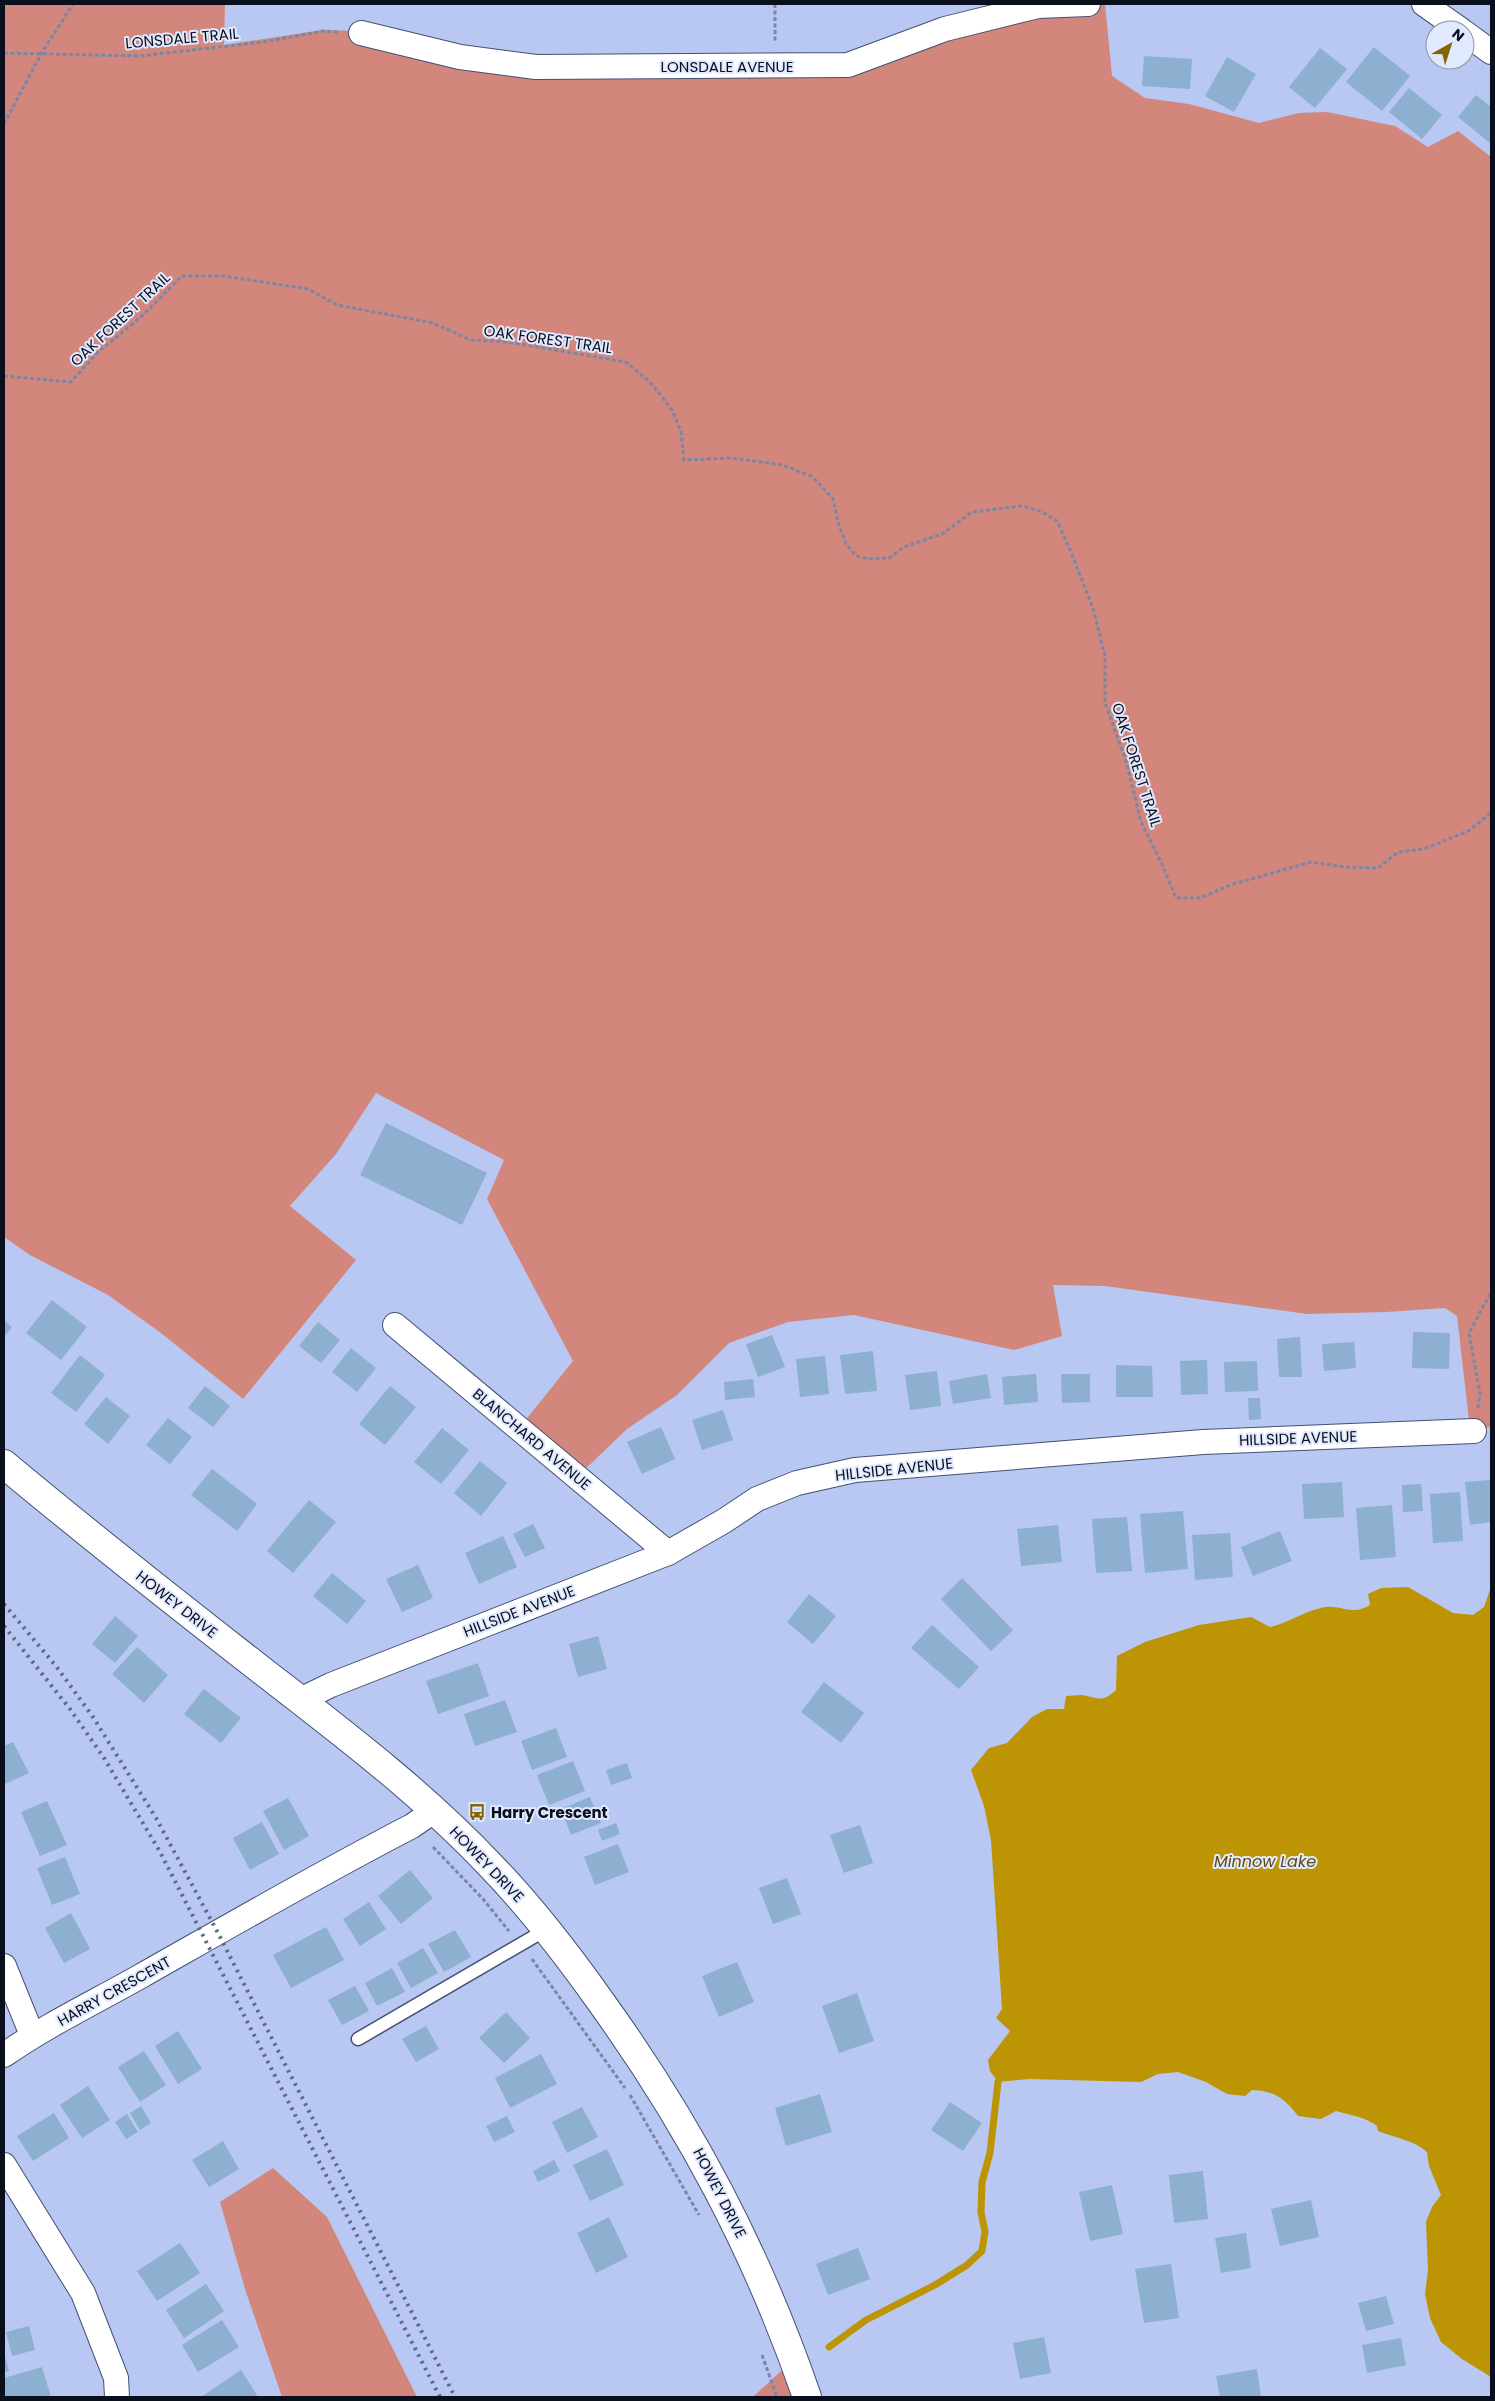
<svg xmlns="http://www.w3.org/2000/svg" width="1495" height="2401" viewBox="0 0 1495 2401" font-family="Poppins,sans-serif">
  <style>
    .green { fill: #d3867b }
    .water { fill: #bd9403 }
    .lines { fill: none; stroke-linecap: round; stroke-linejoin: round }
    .stream { stroke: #bd9403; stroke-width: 7 }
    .building { fill: #8dafd0 }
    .service-casing { stroke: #445074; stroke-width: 15 }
    .minor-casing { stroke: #445074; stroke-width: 26 }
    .secondary-casing { stroke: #445074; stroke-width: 30 }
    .path { stroke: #7a86a6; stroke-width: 3; stroke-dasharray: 4 2.5; stroke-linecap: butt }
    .service { stroke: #fff; stroke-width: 12 }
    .minor { stroke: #fff; stroke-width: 24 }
    .secondary { stroke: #fff; stroke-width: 28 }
    .rail { stroke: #606a86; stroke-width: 4; stroke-dasharray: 2.5 5; stroke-linecap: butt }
    .labels { text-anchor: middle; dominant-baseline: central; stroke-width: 4; stroke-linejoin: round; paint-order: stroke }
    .street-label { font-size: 15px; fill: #0a0f1d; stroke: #e1e9ff }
    .poi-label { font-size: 15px; font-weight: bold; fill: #0a0f1d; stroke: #e1e9ff; text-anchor: start }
    .water-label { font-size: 16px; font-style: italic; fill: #5a491a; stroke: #e1e9ff }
  </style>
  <rect width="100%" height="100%" fill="#b8c8f2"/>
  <g class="green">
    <path d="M 4,4 L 225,4 L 224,45 L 322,30 L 358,31 L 460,56 L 849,64 L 1046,4 L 1105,4 L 1112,76 L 1145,98 L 1189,104 L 1259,123 L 1299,113 L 1327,112 L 1395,126 L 1428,147 L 1458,131 L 1491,157 L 1491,1427 L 1470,1429 L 1457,1316 L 1445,1308 L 1386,1312 L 1307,1314 L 1105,1286 L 1053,1285 L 1062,1336 L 1014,1350 L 854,1315 L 788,1322 L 729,1343 L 677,1395 L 627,1429 L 579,1475 L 520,1427 L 573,1361 L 487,1199 L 504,1160 L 376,1093 L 336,1154 L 290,1206 L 356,1260 L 243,1399 L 161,1333 L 108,1295 L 30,1255 L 4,1237 Z"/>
    <path d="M 273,2168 L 327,2217 L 417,2397 L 282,2397 L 246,2292 L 220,2202 Z"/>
    <path d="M 795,2358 L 809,2397 L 753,2397 Z"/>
  </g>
  <path class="water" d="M 1408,1587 L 1453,1613 L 1473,1615 L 1484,1607 L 1491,1587 L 1491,2377 L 1462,2359 L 1441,2342 L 1430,2318 L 1425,2294 L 1428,2270 L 1426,2222 L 1432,2207 L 1441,2195 L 1429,2166 L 1427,2152 C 1414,2140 1395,2138 1378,2131 L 1377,2126 C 1366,2117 1350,2115 1336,2111 L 1321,2119 L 1298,2116 C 1284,2098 1275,2091 1252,2090 L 1245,2096 L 1227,2094 L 1206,2082 L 1178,2072 L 1158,2074 L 1141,2082 L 1029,2079 L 998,2082 L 990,2071 L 988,2060 L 1010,2031 L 996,2018 L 1002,2009 L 991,1840 L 984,1806 L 971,1770 L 989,1748 L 1007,1743 L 1032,1717 L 1047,1709 L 1064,1709 L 1066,1696 C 1071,1696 1077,1695 1082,1695 C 1099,1698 1102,1703 1116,1690 L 1117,1656 L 1145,1642 L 1199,1625 L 1251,1617 L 1270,1627 C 1288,1623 1303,1612 1321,1608 C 1340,1603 1350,1617 1370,1605 L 1368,1594 L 1381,1588 Z"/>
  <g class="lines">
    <path class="stream" d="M 829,2347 L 866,2320 L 935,2285 L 967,2265 L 982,2251 L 985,2232 L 981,2212 L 982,2182 L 990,2153 L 998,2082"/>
  </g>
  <g class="building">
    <path d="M 1374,47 L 1410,76 L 1382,111 L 1346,82 Z"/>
    <path d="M 1320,48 L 1347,69 L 1315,108 L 1289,87 Z"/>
    <path d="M 1144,56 L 1192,59 L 1190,89 L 1142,86 Z"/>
    <path d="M 1227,57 L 1256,74 L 1234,112 L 1205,96 Z"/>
    <path d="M 1409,88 L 1442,115 L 1422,139 L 1389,112 Z"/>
    <path d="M 1476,95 L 1491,107 L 1491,144 L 1458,117 Z"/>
    <path d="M 386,1123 L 487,1173 L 462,1225 L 360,1175 Z"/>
    <path d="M 52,1300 L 87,1327 L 61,1360 L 26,1333 Z"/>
    <path d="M 4,1320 L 12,1327 L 4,1337 Z"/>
    <path d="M 318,1322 L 340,1340 L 321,1363 L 299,1346 Z"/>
    <path d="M 1413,1332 L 1450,1333 L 1449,1369 L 1412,1368 Z"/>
    <path d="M 772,1335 L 785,1367 L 758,1377 L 746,1344 Z"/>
    <path d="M 1300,1337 L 1302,1377 L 1279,1377 L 1277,1339 Z"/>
    <path d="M 1354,1342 L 1356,1368 L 1324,1371 L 1322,1344 Z"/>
    <path d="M 351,1348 L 376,1368 L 357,1392 L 332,1372 Z"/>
    <path d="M 873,1351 L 877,1391 L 845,1394 L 840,1355 Z"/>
    <path d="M 80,1355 L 105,1375 L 76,1412 L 51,1393 Z"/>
    <path d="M 825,1356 L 829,1394 L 800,1397 L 796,1359 Z"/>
    <path d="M 1207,1360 L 1208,1394 L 1181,1395 L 1180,1361 Z"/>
    <path d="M 1257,1361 L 1258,1391 L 1225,1392 L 1224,1362 Z"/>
    <path d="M 1116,1365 L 1152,1366 L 1153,1397 L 1116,1397 Z"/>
    <path d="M 937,1371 L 941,1406 L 910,1410 L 905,1375 Z"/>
    <path d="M 987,1374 L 991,1398 L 953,1404 L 949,1381 Z"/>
    <path d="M 1036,1374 L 1038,1402 L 1004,1405 L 1002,1377 Z"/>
    <path d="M 1061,1374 L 1090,1374 L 1090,1402 L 1062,1403 Z"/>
    <path d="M 753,1379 L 755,1397 L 725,1400 L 724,1382 Z"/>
    <path d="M 205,1386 L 230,1406 L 213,1427 L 188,1408 Z"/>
    <path d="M 390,1386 L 416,1407 L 385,1445 L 359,1424 Z"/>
    <path d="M 106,1397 L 130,1416 L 108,1444 L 84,1424 Z"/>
    <path d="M 1248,1398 L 1260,1398 L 1261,1419 L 1249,1420 Z"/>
    <path d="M 723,1410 L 733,1440 L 702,1450 L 692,1420 Z"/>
    <path d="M 168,1418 L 192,1437 L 170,1464 L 146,1445 Z"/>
    <path d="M 661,1427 L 675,1459 L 642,1474 L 627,1442 Z"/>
    <path d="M 442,1428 L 469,1450 L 441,1484 L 414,1462 Z"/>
    <path d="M 480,1461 L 507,1483 L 481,1516 L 454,1493 Z"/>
    <path d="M 212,1469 L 257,1504 L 237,1531 L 191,1495 Z"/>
    <path d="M 1491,1480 L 1491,1522 L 1470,1525 L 1465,1482 Z"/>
    <path d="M 1342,1482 L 1344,1517 L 1304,1519 L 1302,1484 Z"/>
    <path d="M 1421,1484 L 1423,1511 L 1403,1512 L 1402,1485 Z"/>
    <path d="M 1460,1492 L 1463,1541 L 1433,1543 L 1430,1494 Z"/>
    <path d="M 309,1500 L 336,1522 L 293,1573 L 267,1551 Z"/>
    <path d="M 1392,1505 L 1396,1557 L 1360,1560 L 1356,1508 Z"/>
    <path d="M 1183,1511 L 1188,1569 L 1145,1573 L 1140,1514 Z"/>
    <path d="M 1127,1517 L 1132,1571 L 1096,1573 L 1092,1519 Z"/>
    <path d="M 533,1524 L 545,1548 L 525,1557 L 513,1534 Z"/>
    <path d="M 1058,1525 L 1062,1562 L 1021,1566 L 1017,1529 Z"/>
    <path d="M 1280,1531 L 1292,1561 L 1253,1576 L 1241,1547 Z"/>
    <path d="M 1230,1533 L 1233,1577 L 1195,1580 L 1192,1535 Z"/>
    <path d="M 503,1536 L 517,1567 L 479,1584 L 465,1553 Z"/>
    <path d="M 418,1565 L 433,1598 L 402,1612 L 386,1579 Z"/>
    <path d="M 332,1573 L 366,1601 L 347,1624 L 313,1596 Z"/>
    <path d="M 962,1578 L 1013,1630 L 991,1651 L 941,1599 Z"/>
    <path d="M 809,1594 L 836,1616 L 813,1644 L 787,1622 Z"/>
    <path d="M 115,1616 L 138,1636 L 115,1663 L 92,1644 Z"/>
    <path d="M 932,1625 L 979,1667 L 959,1689 L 911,1648 Z"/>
    <path d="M 598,1636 L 607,1669 L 578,1677 L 569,1644 Z"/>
    <path d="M 137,1647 L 168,1675 L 144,1703 L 112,1674 Z"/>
    <path d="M 478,1663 L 489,1696 L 438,1714 L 426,1681 Z"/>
    <path d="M 824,1682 L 864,1713 L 841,1743 L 801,1712 Z"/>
    <path d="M 204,1689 L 241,1718 L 221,1743 L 184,1714 Z"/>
    <path d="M 505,1700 L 517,1732 L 475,1746 L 464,1714 Z"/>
    <path d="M 556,1728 L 567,1757 L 532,1770 L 521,1741 Z"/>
    <path d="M 13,1742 L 29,1773 L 5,1784 L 4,1746 Z"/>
    <path d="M 573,1761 L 585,1791 L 549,1805 L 537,1775 Z"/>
    <path d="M 627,1763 L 632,1778 L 611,1785 L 606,1770 Z"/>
    <path d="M 590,1797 L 601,1823 L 571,1835 L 561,1809 Z"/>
    <path d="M 288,1798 L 309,1836 L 284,1850 L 263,1811 Z"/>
    <path d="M 47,1801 L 67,1845 L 40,1856 L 21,1812 Z"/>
    <path d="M 262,1822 L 279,1854 L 250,1870 L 233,1838 Z"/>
    <path d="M 616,1823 L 620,1834 L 602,1841 L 598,1830 Z"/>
    <path d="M 860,1825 L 873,1863 L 844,1873 L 830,1835 Z"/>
    <path d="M 618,1844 L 629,1872 L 595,1885 L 584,1857 Z"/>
    <path d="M 65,1857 L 80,1894 L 52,1905 L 37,1868 Z"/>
    <path d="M 410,1870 L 433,1898 L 401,1924 L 378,1896 Z"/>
    <path d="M 787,1878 L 801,1914 L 773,1924 L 759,1888 Z"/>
    <path d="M 369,1902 L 386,1929 L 360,1946 L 343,1919 Z"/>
    <path d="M 71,1913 L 90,1949 L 64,1963 L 45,1928 Z"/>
    <path d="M 326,1927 L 344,1960 L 291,1988 L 273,1955 Z"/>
    <path d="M 455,1930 L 471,1957 L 444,1972 L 428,1944 Z"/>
    <path d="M 423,1948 L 438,1973 L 411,1988 L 397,1963 Z"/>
    <path d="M 737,1962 L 754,2002 L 719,2017 L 702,1976 Z"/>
    <path d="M 392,1968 L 405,1992 L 377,2006 L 365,1983 Z"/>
    <path d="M 355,1986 L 369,2011 L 342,2025 L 328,2000 Z"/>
    <path d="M 857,1993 L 874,2041 L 839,2053 L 822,2006 Z"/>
    <path d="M 506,2012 L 530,2038 L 504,2063 L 479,2038 Z"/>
    <path d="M 426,2026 L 439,2049 L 416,2062 L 402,2039 Z"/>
    <path d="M 178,2031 L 202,2069 L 178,2084 L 155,2046 Z"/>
    <path d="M 144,2051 L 166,2085 L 140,2102 L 118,2067 Z"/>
    <path d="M 541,2054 L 557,2084 L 510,2108 L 495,2078 Z"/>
    <path d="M 88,2086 L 110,2120 L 82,2138 L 60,2105 Z"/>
    <path d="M 820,2094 L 832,2132 L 786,2146 L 775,2108 Z"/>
    <path d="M 950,2102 L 982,2123 L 963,2151 L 931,2130 Z"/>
    <path d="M 141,2106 L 151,2123 L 140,2130 L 130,2113 Z"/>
    <path d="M 582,2107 L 598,2137 L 567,2153 L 552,2122 Z"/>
    <path d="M 54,2113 L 69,2138 L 33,2161 L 17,2136 Z"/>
    <path d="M 127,2114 L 138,2132 L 126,2139 L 115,2122 Z"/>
    <path d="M 507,2116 L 515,2132 L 494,2142 L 486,2126 Z"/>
    <path d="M 223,2141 L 239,2169 L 209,2187 L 192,2160 Z"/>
    <path d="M 607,2149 L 624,2185 L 590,2201 L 573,2165 Z"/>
    <path d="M 554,2160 L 560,2171 L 538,2182 L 533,2171 Z"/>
    <path d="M 1203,2171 L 1208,2219 L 1174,2223 L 1169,2175 Z"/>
    <path d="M 1112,2185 L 1123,2234 L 1090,2241 L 1079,2192 Z"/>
    <path d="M 1311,2200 L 1319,2237 L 1280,2246 L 1271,2209 Z"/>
    <path d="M 609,2217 L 628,2257 L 596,2273 L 577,2233 Z"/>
    <path d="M 1246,2233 L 1251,2268 L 1221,2273 L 1215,2238 Z"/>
    <path d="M 180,2243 L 200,2273 L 157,2301 L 137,2271 Z"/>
    <path d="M 858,2248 L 870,2279 L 828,2295 L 816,2264 Z"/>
    <path d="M 1171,2264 L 1179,2318 L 1144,2323 L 1135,2269 Z"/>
    <path d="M 206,2284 L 224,2311 L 184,2338 L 166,2310 Z"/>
    <path d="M 1386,2296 L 1394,2324 L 1366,2331 L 1358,2303 Z"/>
    <path d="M 222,2320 L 239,2347 L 198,2372 L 182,2345 Z"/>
    <path d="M 29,2326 L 35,2350 L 12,2356 L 6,2332 Z"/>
    <path d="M 1044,2337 L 1051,2373 L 1020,2379 L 1013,2343 Z"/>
    <path d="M 1401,2338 L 1406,2365 L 1367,2373 L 1362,2345 Z"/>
    <path d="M 4,2353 L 9,2371 L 4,2372 Z"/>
    <path d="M 42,2367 L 51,2397 L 4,2397 L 4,2378 Z"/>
    <path d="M 1257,2369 L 1261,2397 L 1220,2397 L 1216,2376 Z"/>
    <path d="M 241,2370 L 258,2397 L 201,2397 Z"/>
  </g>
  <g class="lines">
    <g class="service-casing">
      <path id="service" d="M 358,2039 L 547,1929"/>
    </g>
    <g class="minor-casing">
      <g id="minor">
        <path d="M 1424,4 L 1461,30"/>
        <path d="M 361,33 L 460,57 L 536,67 L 848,65 L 945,29 L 1038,6 L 1088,4"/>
        <path d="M 1465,33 L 1491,52"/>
        <path d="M 395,1325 L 668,1553"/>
        <path d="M 300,1700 L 331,1685 L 668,1553 L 724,1521 L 757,1499 L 797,1483 L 855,1470 L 1203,1442 L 1474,1431"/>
        <path d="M 4,1966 L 32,2035"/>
        <path d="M 4,2055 C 47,2025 95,2002 141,1976 C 231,1925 321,1873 412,1826 L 435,1810"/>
        <path d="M 4,2165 L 83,2293 L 116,2378 L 117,2397"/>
      </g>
    </g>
    <g class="secondary-casing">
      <path id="secondary" d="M 4,1464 C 88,1534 174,1602 260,1669 C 340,1731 420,1791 490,1865 C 531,1907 567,1954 601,2002 C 691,2127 757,2252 807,2397"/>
    </g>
    <g class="path">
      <path d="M 775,4 L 775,42"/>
      <path d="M 4,53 L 140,56 L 263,42 L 324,31 L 339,32"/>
      <path d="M 4,124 L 41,54 L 73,4"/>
      <path d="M 4,376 L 71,382 L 98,352 L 141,317 L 182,276 L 223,276 L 308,289 L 337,305 L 433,323 L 471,340 L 508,342 L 626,362 L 651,383 L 672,410 L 681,431 L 684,460 L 731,458 L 783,465 L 813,477 L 833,499 L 838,522 L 846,544 L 856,556 L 870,559 L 889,558 L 904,547 L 942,534 L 972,512 L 1023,506 L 1042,512 L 1057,521 L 1069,547 L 1093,608 L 1105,656 L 1105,703 L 1126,761 L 1141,822 L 1162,864 L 1176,898 L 1200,898 L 1233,884 L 1311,862 L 1345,867 L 1378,868 L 1398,852 L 1424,849 L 1468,831 L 1491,813"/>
      <path d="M 1478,1408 L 1480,1394 L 1469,1333 L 1491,1292"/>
      <path d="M 433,1847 L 483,1899 L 509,1931"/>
      <path d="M 532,1959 L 625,2088"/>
      <path d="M 630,2095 L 699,2215"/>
      <path d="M 762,2355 L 777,2397"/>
    </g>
    <use href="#service" class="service"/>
    <use href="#minor" class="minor"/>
    <use href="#secondary" class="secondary"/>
    <g class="rail">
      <path d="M 4,1604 L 56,1666 L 93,1717 L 156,1818 L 218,1933 L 455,2397"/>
      <path d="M 4,1626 L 70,1709 L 104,1758 L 159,1850 L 440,2397"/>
    </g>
  </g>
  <defs>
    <g id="bus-bare" transform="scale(1.35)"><path d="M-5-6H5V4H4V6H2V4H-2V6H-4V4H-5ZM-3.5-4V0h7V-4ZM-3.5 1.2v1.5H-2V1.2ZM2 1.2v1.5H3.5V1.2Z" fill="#846600" stroke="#e1e9ff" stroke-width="2.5" paint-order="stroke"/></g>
  </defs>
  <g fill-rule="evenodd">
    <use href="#bus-bare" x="477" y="1812"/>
  </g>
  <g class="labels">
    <g class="street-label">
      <text transform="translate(182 38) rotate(-5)">LONSDALE TRAIL</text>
      <text x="727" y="66">LONSDALE AVENUE</text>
      <text transform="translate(120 319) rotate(-43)">OAK FOREST TRAIL</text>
      <text transform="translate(548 339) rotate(8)">OAK FOREST TRAIL</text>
      <text transform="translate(1137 765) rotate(72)">OAK FOREST TRAIL</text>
      <text transform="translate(1298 1438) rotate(-2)">HILLSIDE AVENUE</text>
      <text transform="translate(532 1439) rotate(40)">BLANCHARD AVENUE</text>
      <text transform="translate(894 1469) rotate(-6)">HILLSIDE AVENUE</text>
      <text transform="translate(177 1604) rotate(38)">HOWEY DRIVE</text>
      <text transform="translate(519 1611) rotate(-21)">HILLSIDE AVENUE</text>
      <text transform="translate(487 1864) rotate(46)">HOWEY DRIVE</text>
      <text transform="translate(114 1991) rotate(-29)">HARRY CRESCENT</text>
      <text transform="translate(720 2193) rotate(63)">HOWEY DRIVE</text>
    </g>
    <g class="poi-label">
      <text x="491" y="1812">Harry Crescent</text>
    </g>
    <g class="water-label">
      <text x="1265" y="1861">Minnow Lake</text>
    </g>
  </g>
  <rect width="1495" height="2401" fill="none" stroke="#0a0f1d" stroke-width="10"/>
  <g transform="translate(1450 45) rotate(39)"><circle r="24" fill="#e1e9ff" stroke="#8b92a5"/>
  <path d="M0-4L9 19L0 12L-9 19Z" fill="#846600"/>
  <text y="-8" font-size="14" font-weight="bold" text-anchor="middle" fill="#0a0f1d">N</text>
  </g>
</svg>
